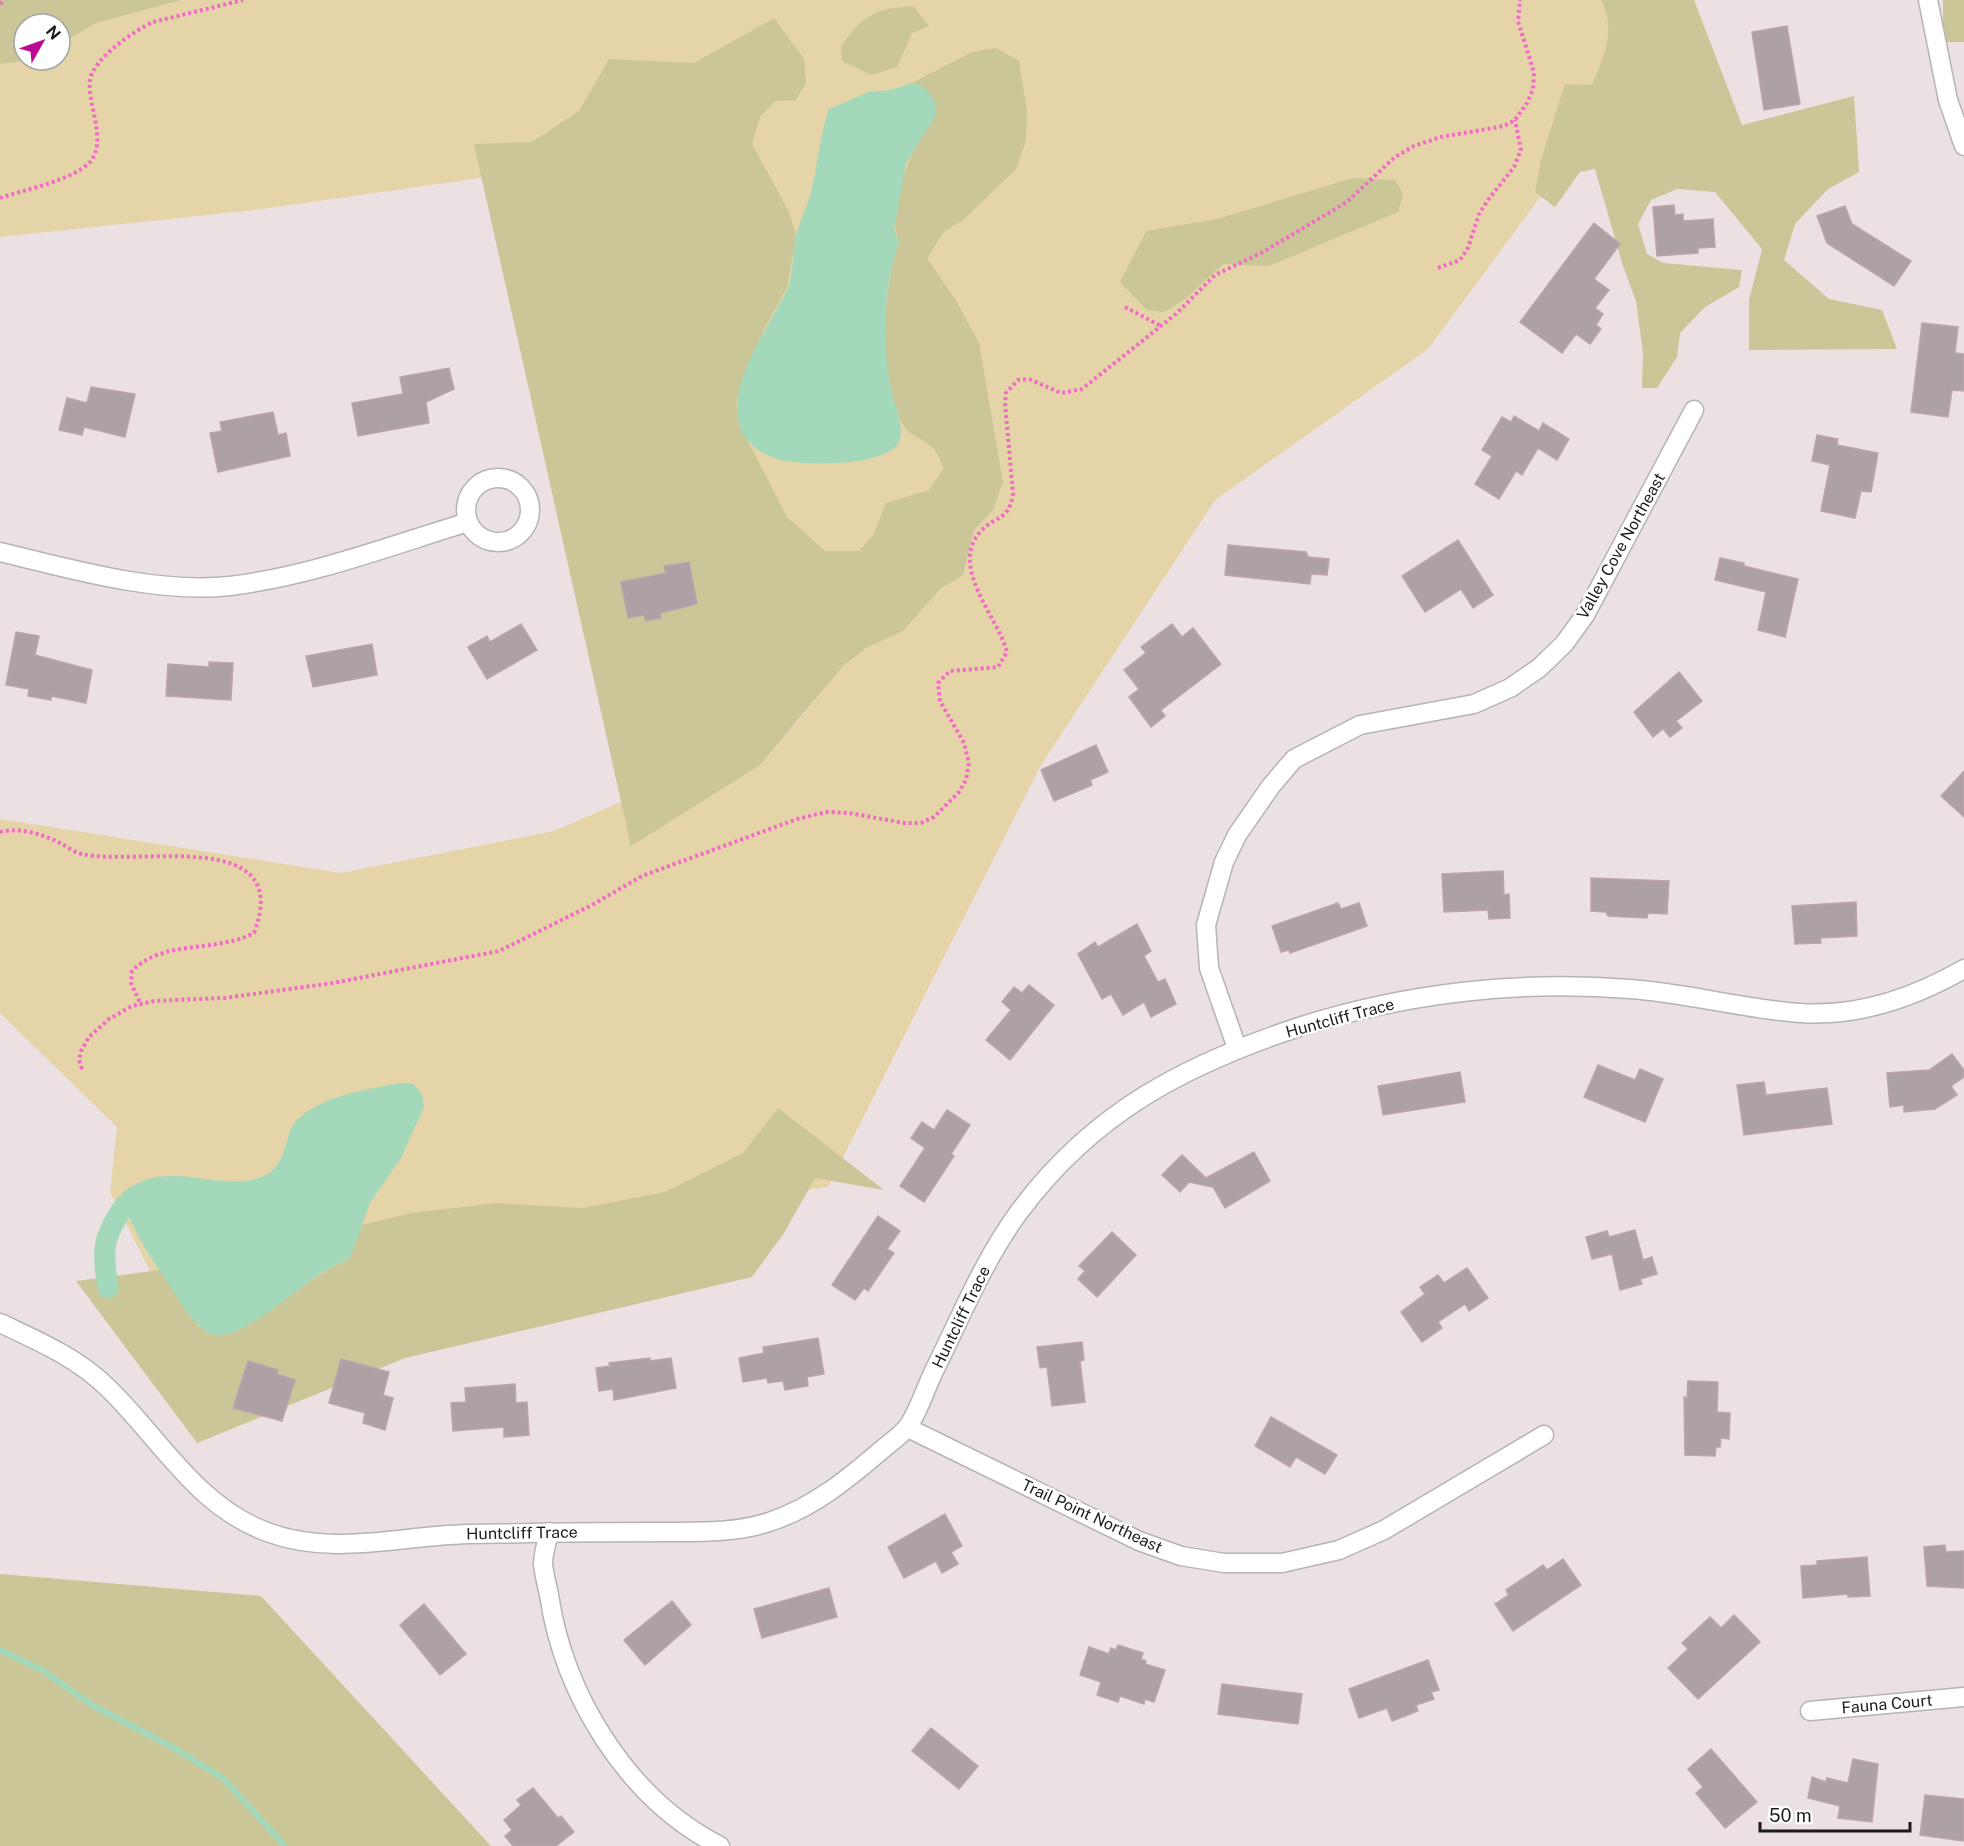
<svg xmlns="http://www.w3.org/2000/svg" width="1964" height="1846" viewBox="0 0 1964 1846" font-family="'Public Sans',sans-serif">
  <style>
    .grass { fill: #e5d4a8; fill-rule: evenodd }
    .forest { fill: #cac697 }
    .water { fill: #a3d8bb }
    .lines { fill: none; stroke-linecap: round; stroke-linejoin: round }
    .stream { stroke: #a3d8bb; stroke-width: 6 }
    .canal { stroke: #a3d8bb; stroke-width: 21 }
    .building { fill: #ada1a5; stroke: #bda4ad; stroke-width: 1.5 }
    .street-casing { stroke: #b4b4b4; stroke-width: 21 }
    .path { stroke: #f26cc7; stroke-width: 4; stroke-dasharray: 3 3; stroke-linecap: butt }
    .street { stroke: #fff; stroke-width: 18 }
    .labels { text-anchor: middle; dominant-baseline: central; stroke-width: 5; stroke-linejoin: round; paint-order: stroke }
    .street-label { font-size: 16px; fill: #1b1b1b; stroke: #fff }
  </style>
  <rect width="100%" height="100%" fill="#ece1e2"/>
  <path class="grass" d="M 0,0 L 1644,0 L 1606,108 L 1428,349 L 1215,500 L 1041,765 L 828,1187 L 381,1251 L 226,1342 L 163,1296 L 110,1192 L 117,1127 L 0,1013 L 0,819 L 341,873 L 554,831 L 793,727 L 815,700 L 752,492 L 676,150 L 262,209 L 0,237 ZM 24,24 L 60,24 L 60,60 L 24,60 Z"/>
  <g class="forest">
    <path d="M 0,0 L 181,0 L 96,23 L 60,44 L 60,24 L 24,24 L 24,60 L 32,60 L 0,64 Z"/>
    <path d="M 1601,0 L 1694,0 L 1742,125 L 1854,96 L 1859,172 L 1828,189 L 1795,224 L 1784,260 L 1829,299 L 1882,310 L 1897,349 L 1749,350 L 1749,300 L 1762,249 L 1715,192 L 1677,189 L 1651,200 L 1638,224 L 1647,254 L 1663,263 L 1742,270 L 1739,287 L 1705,307 L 1680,333 L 1677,357 L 1657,388 L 1642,388 L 1643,353 L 1636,301 L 1622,263 L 1595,169 L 1580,172 L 1555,207 L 1535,192 L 1541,160 L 1565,84 L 1592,85 C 1604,56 1617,30 1601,0 Z"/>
    <rect x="1943" y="0" width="21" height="42"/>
    <path d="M 913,6 L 929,26 L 912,33 L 897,67 L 871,75 L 842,61 L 841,46 C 865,14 873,9 913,6 Z"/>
    <path d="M 774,18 L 804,59 L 806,83 L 796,100 L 775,101 L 760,117 L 752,144 L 789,212 L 796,236 L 787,288 L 764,329 L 736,402 L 738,422 L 787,517 L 825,551 L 859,551 L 874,534 L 886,503 L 929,490 L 944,468 C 941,462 938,453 933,448 C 925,439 910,437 904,426 C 876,381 883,290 899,242 C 883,203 919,139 936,103 L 921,85 L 912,83 L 972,52 L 996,48 L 1019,61 L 1027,112 L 1026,141 L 1016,169 L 963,220 L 944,232 L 927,258 L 955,299 L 979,343 L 1003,482 L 993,510 L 974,530 L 963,575 L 940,589 L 903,631 L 866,648 L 843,666 L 760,765 L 631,846 L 474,144 L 532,142 L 579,111 L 609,59 L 694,63 Z"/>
    <path d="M 1353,178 L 1395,180 L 1403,194 L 1398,212 L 1269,266 L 1223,264 L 1184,300 L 1164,312 L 1147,310 L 1120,282 L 1146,231 L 1217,219 Z"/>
    <path d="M 778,1108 L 884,1190 L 815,1178 L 784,1233 L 752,1277 L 405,1358 L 197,1443 L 76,1281 L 160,1270 L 199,1327 L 232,1332 L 263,1315 L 313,1279 L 350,1258 L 361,1225 L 412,1213 L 496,1203 L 582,1208 L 665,1192 L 743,1153 Z"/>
    <path d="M 0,1574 L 261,1596 L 491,1846 L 0,1846 Z"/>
  </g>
  <g class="water">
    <path d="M 912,83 L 921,85 L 929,93 L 936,103 L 936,115 L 906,163 L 894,229 L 899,242 C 883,290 882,340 891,390 C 894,406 904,422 900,439 C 893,468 800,466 777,459 C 758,453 741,439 738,419 C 731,377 769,327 787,290 C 794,273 792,253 796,236 C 800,220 808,205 812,188 C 818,162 820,135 829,109 L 868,92 L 891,90 Z"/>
    <path d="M 398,1083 L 412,1083 L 422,1094 L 424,1107 L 401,1158 L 370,1203 L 350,1258 C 338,1264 325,1271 314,1278 C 293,1292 237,1343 212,1334 C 193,1327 181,1302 170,1286 C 151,1257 129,1228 122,1193 C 166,1158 209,1190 256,1179 C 290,1170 283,1134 296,1121 C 322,1095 363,1091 398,1083 Z"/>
  </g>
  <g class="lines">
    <path class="stream" d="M 0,1650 L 42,1670 L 92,1705 L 176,1749 L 224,1779 L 285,1846"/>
    <path class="canal" d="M 108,1288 C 102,1249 102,1238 125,1205"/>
  </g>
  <g class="building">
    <path d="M 1787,26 L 1800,104 L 1764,110 L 1752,32 Z"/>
    <path d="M 1674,205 L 1675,215 L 1683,214 L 1683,221 L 1713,219 L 1715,247 L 1698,248 L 1698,253 L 1657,256 L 1653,207 Z"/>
    <path d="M 1845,206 L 1852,224 L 1911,261 L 1894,286 L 1827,243 L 1817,216 Z"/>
    <path d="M 1594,223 L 1620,244 L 1594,279 L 1609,290 L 1595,308 L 1603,314 L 1596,325 L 1601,329 L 1590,344 L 1576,334 L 1562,353 L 1520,322 Z"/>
    <path d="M 1922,323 L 1958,327 L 1955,353 L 1964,354 L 1964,391 L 1952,390 L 1948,417 L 1911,412 Z"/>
    <path d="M 449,368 L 454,389 L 426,402 L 429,423 L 358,436 L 352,403 L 403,394 L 400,377 Z"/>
    <path d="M 91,387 L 135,394 L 125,437 L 84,427 L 82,435 L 59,430 L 67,398 L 87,403 Z"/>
    <path d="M 273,412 L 278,435 L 286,433 L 290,456 L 218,472 L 210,433 L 222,431 L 220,422 Z"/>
    <path d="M 1514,416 L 1539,431 L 1543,423 L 1569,439 L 1557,460 L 1538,448 L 1522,475 L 1516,471 L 1499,499 L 1475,484 L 1492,456 L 1482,450 L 1502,417 L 1511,422 Z"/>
    <path d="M 1817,435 L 1838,439 L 1837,445 L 1878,453 L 1871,492 L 1861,491 L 1855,518 L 1821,511 L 1830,465 L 1812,461 Z"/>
    <path d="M 1458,540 L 1493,595 L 1473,608 L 1461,589 L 1425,612 L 1402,576 Z"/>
    <path d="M 1228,545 L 1306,552 L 1308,557 L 1329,559 L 1327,575 L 1311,574 L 1310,584 L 1225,575 Z"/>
    <path d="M 1720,558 L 1744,563 L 1744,566 L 1798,579 L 1785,637 L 1758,630 L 1766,592 L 1715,580 Z"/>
    <path d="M 689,562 L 697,604 L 660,613 L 661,618 L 646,621 L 644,615 L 628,618 L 621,582 L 666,573 L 664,566 Z"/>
    <path d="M 521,624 L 537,650 L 487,679 L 468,647 L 487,636 L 490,642 Z"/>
    <path d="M 1172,624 L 1182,637 L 1193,628 L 1221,664 L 1161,710 L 1165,716 L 1151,727 L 1129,697 L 1139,689 L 1124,670 L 1146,653 L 1141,647 Z"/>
    <path d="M 16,632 L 39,636 L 35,655 L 92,670 L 86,703 L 51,696 L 51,700 L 28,696 L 29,689 L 6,685 Z"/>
    <path d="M 372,644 L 377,675 L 313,687 L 306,656 Z"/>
    <path d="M 209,662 L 233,663 L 231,700 L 166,696 L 168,664 L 209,667 Z"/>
    <path d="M 1679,672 L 1702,701 L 1676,721 L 1682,728 L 1670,737 L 1663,729 L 1653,737 L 1634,712 Z"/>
    <path d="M 1096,745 L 1108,772 L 1090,780 L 1092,785 L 1054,801 L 1041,770 Z"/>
    <path d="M 1964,771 L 1964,817 L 1941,796 Z"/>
    <path d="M 1503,871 L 1504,895 L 1509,894 L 1510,918 L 1489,919 L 1488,910 L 1444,912 L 1442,874 Z"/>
    <path d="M 1591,878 L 1669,881 L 1667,914 L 1648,913 L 1647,918 L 1608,916 L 1606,912 L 1591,911 Z"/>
    <path d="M 1856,902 L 1857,936 L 1820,938 L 1821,943 L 1795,944 L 1792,906 Z"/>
    <path d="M 1338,903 L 1341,909 L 1359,903 L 1367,926 L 1290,953 L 1289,950 L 1281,952 L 1272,926 Z"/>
    <path d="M 1137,924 L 1151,951 L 1144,956 L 1158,982 L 1165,979 L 1176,1004 L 1151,1017 L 1144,1002 L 1123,1015 L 1111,994 L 1102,999 L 1078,954 L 1095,942 L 1098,947 Z"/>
    <path d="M 1029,985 L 1054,1005 L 1010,1060 L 986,1040 L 1011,1010 L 1002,1002 L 1014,987 L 1022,993 Z"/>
    <path d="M 1952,1054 L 1964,1070 L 1964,1077 L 1951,1086 L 1957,1095 L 1935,1109 L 1904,1112 L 1904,1105 L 1890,1107 L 1887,1073 L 1929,1070 Z"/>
    <path d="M 1598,1065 L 1635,1080 L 1640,1069 L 1663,1079 L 1645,1122 L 1584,1097 Z"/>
    <path d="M 1460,1072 L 1465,1102 L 1383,1115 L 1378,1086 Z"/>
    <path d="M 1764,1082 L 1766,1095 L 1827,1088 L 1832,1124 L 1744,1135 L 1737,1085 Z"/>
    <path d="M 947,1110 L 970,1125 L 951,1154 L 954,1156 L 924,1202 L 900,1186 L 925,1148 L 911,1138 L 922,1122 L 934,1130 Z"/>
    <path d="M 1254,1152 L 1270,1181 L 1225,1208 L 1213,1187 L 1189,1182 L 1180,1192 L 1162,1175 L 1182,1155 L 1206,1178 Z"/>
    <path d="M 878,1216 L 900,1231 L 887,1249 L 894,1253 L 868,1291 L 864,1288 L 855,1300 L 832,1285 Z"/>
    <path d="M 1635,1230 L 1643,1260 L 1652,1257 L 1657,1274 L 1640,1279 L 1642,1284 L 1620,1290 L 1612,1254 L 1592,1259 L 1586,1237 L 1607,1231 L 1609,1237 Z"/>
    <path d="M 1112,1232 L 1136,1255 L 1097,1297 L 1078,1279 L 1085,1271 L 1079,1266 Z"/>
    <path d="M 1467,1268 L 1488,1298 L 1469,1311 L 1465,1304 L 1438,1322 L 1442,1328 L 1422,1342 L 1401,1312 L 1425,1294 L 1420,1287 L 1438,1275 L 1444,1283 Z"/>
    <path d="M 818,1338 L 824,1374 L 807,1377 L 808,1386 L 785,1390 L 783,1381 L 768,1383 L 767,1378 L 743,1382 L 739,1358 L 764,1353 L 763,1347 Z"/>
    <path d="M 1082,1342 L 1084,1360 L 1080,1361 L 1085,1402 L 1052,1406 L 1047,1367 L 1040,1368 L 1037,1347 Z"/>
    <path d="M 650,1358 L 650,1361 L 671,1358 L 676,1388 L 614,1400 L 613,1389 L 599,1391 L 596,1368 L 610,1366 L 609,1363 Z"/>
    <path d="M 341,1359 L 389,1372 L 383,1395 L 393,1398 L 385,1430 L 363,1423 L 365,1413 L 329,1403 Z"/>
    <path d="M 248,1361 L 278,1370 L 277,1374 L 295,1380 L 282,1421 L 233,1408 Z"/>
    <path d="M 1688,1381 L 1718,1382 L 1717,1412 L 1730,1413 L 1729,1439 L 1721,1438 L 1720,1447 L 1716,1447 L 1715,1456 L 1685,1455 L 1684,1397 L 1687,1398 Z"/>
    <path d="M 515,1384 L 516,1403 L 527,1402 L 529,1435 L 504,1437 L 504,1427 L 453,1431 L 451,1403 L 466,1402 L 465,1388 Z"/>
    <path d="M 1271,1417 L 1337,1455 L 1325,1474 L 1296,1457 L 1290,1467 L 1255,1446 Z"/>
    <path d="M 945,1514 L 962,1546 L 951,1552 L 958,1564 L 942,1573 L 936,1561 L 904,1578 L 888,1547 Z"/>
    <path d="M 1945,1545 L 1946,1552 L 1964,1551 L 1964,1588 L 1927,1586 L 1924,1547 Z"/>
    <path d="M 1867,1557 L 1870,1596 L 1848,1597 L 1848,1594 L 1803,1598 L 1801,1566 L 1817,1565 L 1817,1561 Z"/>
    <path d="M 1563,1559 L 1581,1585 L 1513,1631 L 1495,1604 L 1509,1595 L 1506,1590 L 1543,1565 L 1547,1570 Z"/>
    <path d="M 829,1588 L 837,1617 L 762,1638 L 754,1609 Z"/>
    <path d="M 672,1601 L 691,1625 L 645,1665 L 624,1640 Z"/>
    <path d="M 424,1604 L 466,1654 L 440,1675 L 400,1625 Z"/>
    <path d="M 1734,1615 L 1760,1642 L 1698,1699 L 1668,1668 L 1688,1649 L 1682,1643 L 1710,1617 L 1721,1628 Z"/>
    <path d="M 1118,1645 L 1143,1653 L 1141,1659 L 1146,1661 L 1145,1664 L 1165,1670 L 1154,1702 L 1145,1699 L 1144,1704 L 1120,1696 L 1118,1702 L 1097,1695 L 1101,1682 L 1080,1675 L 1089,1647 L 1109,1654 L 1111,1648 L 1116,1650 Z"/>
    <path d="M 1428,1660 L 1439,1690 L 1431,1692 L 1434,1699 L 1416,1705 L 1418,1711 L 1392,1721 L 1387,1708 L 1359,1718 L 1349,1689 Z"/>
    <path d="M 1222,1684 L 1302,1694 L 1298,1724 L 1218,1714 Z"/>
    <path d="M 931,1728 L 978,1766 L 959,1789 L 912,1751 Z"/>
    <path d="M 1711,1749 L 1757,1802 L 1725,1828 L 1696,1793 L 1703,1787 L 1688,1769 Z"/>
    <path d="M 1853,1759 L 1878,1764 L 1872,1822 L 1838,1818 L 1840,1806 L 1808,1798 L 1812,1777 L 1826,1782 L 1827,1778 L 1848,1783 Z"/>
    <path d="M 533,1788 L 558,1818 L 561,1816 L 574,1832 L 556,1846 L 513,1846 L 505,1836 L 512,1830 L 504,1820 L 521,1805 L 517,1800 Z"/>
    <path d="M 1925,1795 L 1964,1799 L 1964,1841 L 1920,1835 Z"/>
  </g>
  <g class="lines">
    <g class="street-casing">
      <g id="street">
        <path d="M 1928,0 L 1948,100 L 1964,146"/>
        <circle cx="498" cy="510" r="32"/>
        <path d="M 0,552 C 71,569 157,594 230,586 C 311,576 390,546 468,522"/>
        <path d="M 1237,1048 L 1209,968 L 1206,925 L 1224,862 L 1237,835 L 1271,786 L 1294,759 L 1360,725 L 1474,704 L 1510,688 L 1539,668 L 1564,644 L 1585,615 L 1694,410"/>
        <path d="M 0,1323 C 38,1341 76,1357 107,1387 C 159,1437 196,1506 267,1532 C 323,1553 379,1541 437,1536 C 467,1533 498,1534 529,1533 C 574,1532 620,1532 666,1532 C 700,1532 736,1533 769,1522 C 813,1508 849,1478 884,1448 C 892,1441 903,1434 909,1425 C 919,1410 925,1390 933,1373 C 960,1319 983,1261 1019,1212 C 1093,1112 1186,1064 1302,1026 C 1407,993 1520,980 1630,989 C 1687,993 1743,1009 1800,1013 C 1858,1017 1915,997 1964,969"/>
        <path d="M 908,1428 L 1139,1541 L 1181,1556 L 1224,1563 L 1282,1563 L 1339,1550 L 1384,1530 L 1544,1435"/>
        <path d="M 549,1532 C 547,1542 543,1554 543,1564 C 544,1574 547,1585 549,1595 C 564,1695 627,1799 720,1846"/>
        <path d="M 1810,1711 L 1964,1697"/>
      </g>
    </g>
    <g class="path">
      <path d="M 0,4 L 4,0"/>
      <path d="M 0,198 C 24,190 73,180 90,162 C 108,141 87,105 90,80 C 93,59 135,30 153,22 L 243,0"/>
      <path d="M 1438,268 L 1460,260 L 1468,248 L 1479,214 L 1488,200 L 1514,167 L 1521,150 L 1515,120"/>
      <path d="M 1125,307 L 1161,326"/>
      <path d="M 0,832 C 21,827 42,834 62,844 C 68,847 75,853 82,854 C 137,867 295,825 254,933 C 216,953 163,939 132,971 L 131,983 L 141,1005"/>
      <path d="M 82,1069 L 79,1060 L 81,1051 L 89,1037 L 109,1019 L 132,1006 L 154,1001 L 225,998 L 333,983 L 499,951 L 590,906 L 642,876 L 797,819 L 827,812 L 849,813 L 904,823 L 921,823 L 934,817 L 959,792 L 966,780 L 969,763 L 964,743 L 940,701 L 938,683 L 950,671 L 998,667 L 1007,652 C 998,617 948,566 981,531 C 996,515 1009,521 1013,494 L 1005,403 L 1006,393 L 1018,380 L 1029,379 L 1061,393 L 1082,389 L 1176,314 L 1215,275 L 1263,252 L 1347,202 L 1395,157 L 1414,146 L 1441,137 L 1504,126 L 1515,120 L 1527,103 L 1533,89 L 1534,73 L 1518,21 L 1520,0"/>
    </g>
    <use href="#street" class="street"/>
  </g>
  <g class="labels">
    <g class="street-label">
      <text transform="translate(1621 546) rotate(-61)">Valley Cove Northeast</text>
      <text transform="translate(1340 1018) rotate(-15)">Huntcliff Trace</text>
      <text transform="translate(961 1317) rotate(-64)">Huntcliff Trace</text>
      <text transform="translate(1092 1516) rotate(25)">Trail Point Northeast</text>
      <text transform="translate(522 1533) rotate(-1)">Huntcliff Trace</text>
      <text transform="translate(1887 1704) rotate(-5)">Fauna Court</text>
    </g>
  </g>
  <g transform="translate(42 42) rotate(50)"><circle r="28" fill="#ffffff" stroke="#a4a4a4" stroke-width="1.5"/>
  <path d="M0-4.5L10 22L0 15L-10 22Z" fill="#bc0a95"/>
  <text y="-9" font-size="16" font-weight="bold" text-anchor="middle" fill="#1b1b1b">N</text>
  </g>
  <path d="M1760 1822v9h150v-9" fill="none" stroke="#1b1b1b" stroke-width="3"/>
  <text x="1769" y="1822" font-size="18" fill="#1b1b1b" stroke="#ffffff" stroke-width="4.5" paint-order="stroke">50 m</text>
</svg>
